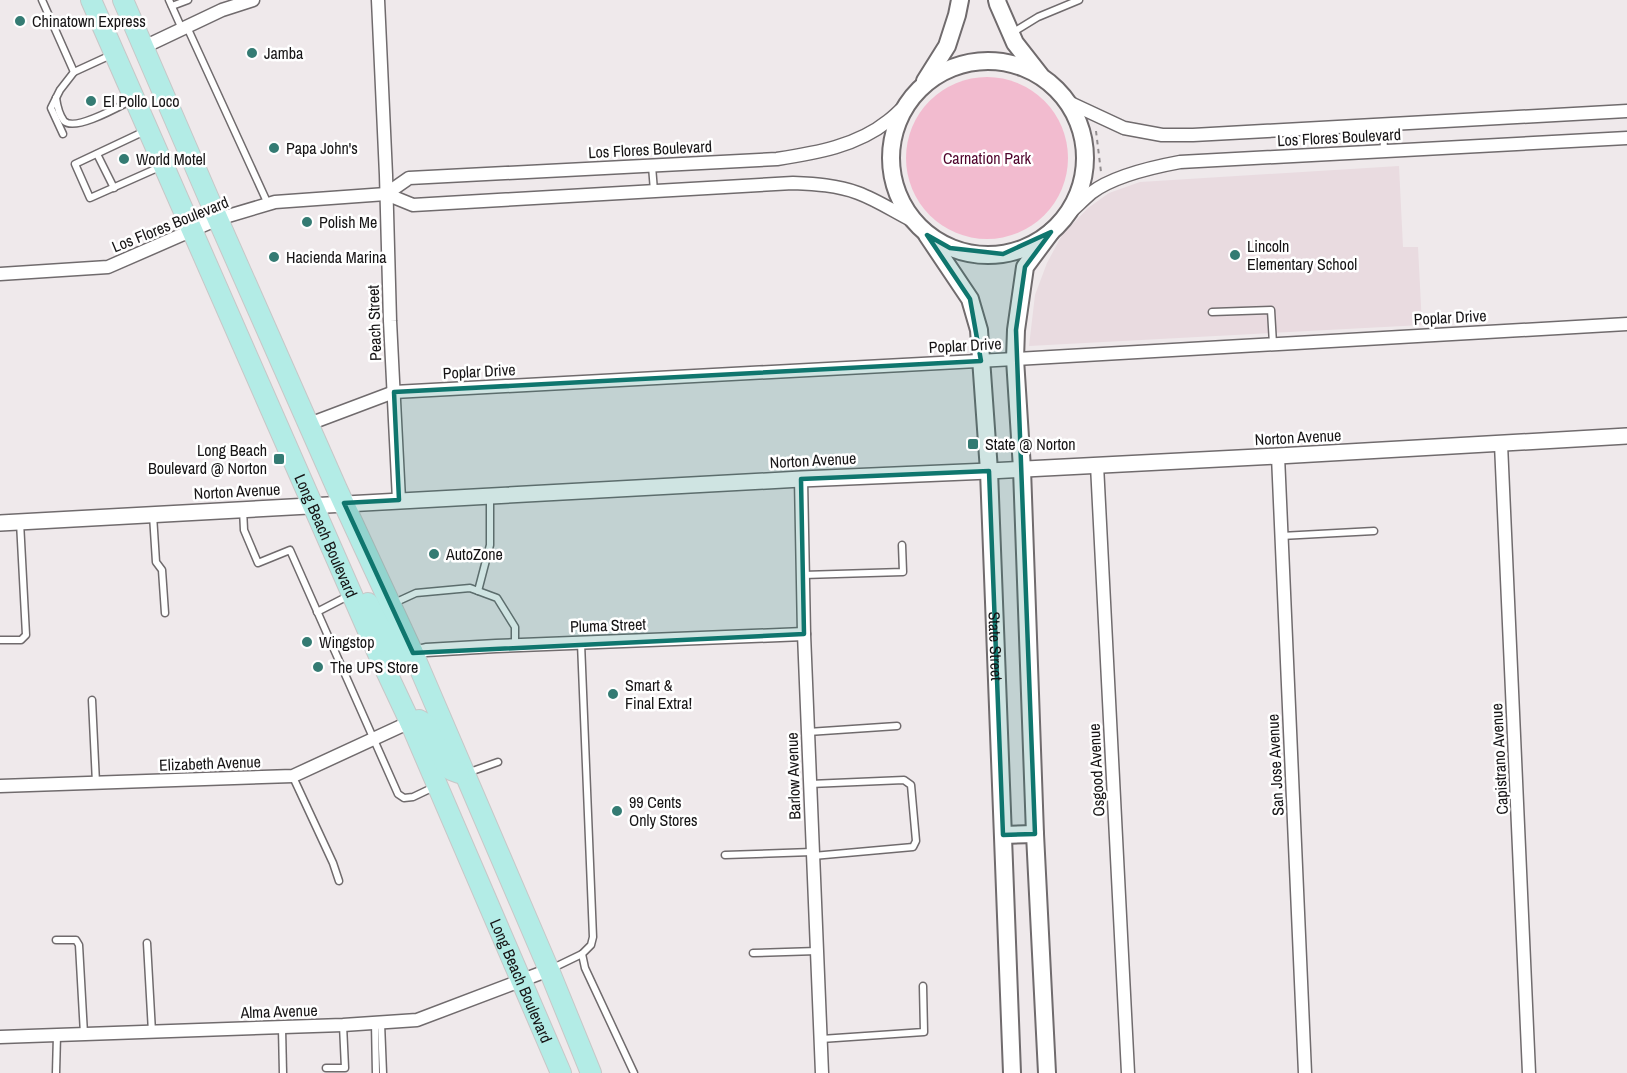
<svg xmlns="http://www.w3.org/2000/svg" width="1627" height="1073" viewBox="0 0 1627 1073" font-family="'Archivo Narrow',sans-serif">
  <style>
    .built { fill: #e9dbe0 }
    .green { fill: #f2bbcf }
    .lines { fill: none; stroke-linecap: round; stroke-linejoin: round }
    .service-casing { stroke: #706b6d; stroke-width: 9 }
    .minor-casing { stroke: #706b6d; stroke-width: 15 }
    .tertiary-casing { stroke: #706b6d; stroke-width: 18 }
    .secondary-casing { stroke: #706b6d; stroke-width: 20 }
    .primary-casing { stroke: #c7c7c7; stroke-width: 22 }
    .path { stroke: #938e90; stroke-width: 2; stroke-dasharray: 4.5 4.5; stroke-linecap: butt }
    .service { stroke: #fff; stroke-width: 6 }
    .minor { stroke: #fff; stroke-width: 12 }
    .tertiary { stroke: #fff; stroke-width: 15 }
    .secondary { stroke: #fff; stroke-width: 16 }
    .primary { stroke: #b3ece6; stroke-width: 20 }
    .marked { fill: #0f766e; fill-opacity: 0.2; stroke: #0f766e; stroke-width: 4.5; stroke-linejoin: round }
    .poi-dot { fill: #347b73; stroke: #fff; stroke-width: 2 }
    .labels { text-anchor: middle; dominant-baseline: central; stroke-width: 5; stroke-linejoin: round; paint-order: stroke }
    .poi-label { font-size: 16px; fill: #161415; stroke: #fff; text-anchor: start }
    .street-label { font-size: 16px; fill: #161415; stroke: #fff }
    .park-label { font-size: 16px; fill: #50052d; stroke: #fff }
  </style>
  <rect width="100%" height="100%" fill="#efe9eb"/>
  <path class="built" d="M 1399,166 L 1403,247 L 1418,247 L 1422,325 L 1029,346 L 1035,295 L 1047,263 L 1062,235 L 1088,208 L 1109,193 L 1140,182 Z"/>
  <circle class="green" cx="987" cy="158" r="81"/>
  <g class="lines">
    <g class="service-casing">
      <g id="service">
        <path d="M 42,0 L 74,72 L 111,55"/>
        <path d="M 169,0 L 182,29"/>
        <path d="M 172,6 L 188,0"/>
        <path d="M 187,27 L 268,204"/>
        <path d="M 1012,33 L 1038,17 L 1079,0"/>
        <path d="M 56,98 C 57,105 60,116 64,121 C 75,132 120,106 132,100"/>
        <path d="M 1383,125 L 1384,151"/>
        <path d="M 145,131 L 75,164 L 90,198 L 162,166"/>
        <path d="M 63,134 L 51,108 L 60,90 L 74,72"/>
        <path d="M 97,154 L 114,188"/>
        <path d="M 652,166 L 654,191"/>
        <path d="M 1212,312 L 1271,310 L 1273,344"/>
        <path d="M 243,509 L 244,530 L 258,563 L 290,550 L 398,794 L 404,798 L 413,797 L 434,787"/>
        <path d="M 153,515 L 156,562 L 162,570 L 165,613"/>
        <path d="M 1281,536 L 1374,531"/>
        <path d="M 803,575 L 903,572 L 902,545"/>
        <path d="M 478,591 L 490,545 L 490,496"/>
        <path d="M 392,604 L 416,593 L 470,588 L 497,598 L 515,627 L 515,645"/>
        <path d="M 317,612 L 348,596"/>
        <path d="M 0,640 L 21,640 L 26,635 L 20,522"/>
        <path d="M 581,643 L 593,937 L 591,945 L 582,954 L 585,968 L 634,1073"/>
        <path d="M 92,700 L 96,783"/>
        <path d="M 808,732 L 897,726"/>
        <path d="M 467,773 L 498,762"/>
        <path d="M 293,777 L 333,863 L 339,881"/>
        <path d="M 810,784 L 904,780 L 911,785 L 916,841 L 913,847 L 813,856"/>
        <path d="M 725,855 L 812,852"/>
        <path d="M 56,940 L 76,940 L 79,945 L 84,1034"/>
        <path d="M 147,943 L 152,1032"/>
        <path d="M 753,953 L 817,951"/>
        <path d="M 553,968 L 582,954"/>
        <path d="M 375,1023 L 376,1073"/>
        <path d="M 381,1023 L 383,1073"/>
        <path d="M 282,1028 L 283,1073"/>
        <path d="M 821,1039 L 924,1032 L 923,986"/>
        <path d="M 326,1068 L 345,1068 L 343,1025"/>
        <path d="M 56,1073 L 57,1035"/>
      </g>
    </g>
    <g class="minor-casing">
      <g id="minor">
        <path d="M 378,0 L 386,175 L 390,321 L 399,500"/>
        <path d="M 144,47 L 222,10 L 253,0"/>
        <path d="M 1066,101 L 1124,128 L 1162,135 L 1193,135 L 1627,111"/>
        <path d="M 386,194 L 409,178 L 777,159 C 816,153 857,146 888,121 C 895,116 900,110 906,105"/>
        <path d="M 1067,215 C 1075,208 1083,200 1091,193 C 1113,176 1153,167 1180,162 L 1627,138"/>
        <path d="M 0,274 L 108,267 L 218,219 L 275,202 L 386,194 L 413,205 L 793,183 C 815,184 837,185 858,193 C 877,200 895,212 913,221"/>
        <path d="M 309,424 L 394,392 L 1015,359 L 1627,324"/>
        <path d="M 1501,444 L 1529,1073"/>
        <path d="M 1278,456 L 1305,1073"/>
        <path d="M 1097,465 L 1128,1073"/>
        <path d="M 801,479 L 804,634 L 822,1073"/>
        <path d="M 413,653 L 426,650 L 496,646 L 804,634"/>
        <path d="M 0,786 L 293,776 L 410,722"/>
        <path d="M 0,1037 L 343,1025 L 417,1020 L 549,970"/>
      </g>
    </g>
    <g class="tertiary-casing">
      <path id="tertiary" d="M 0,523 L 801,479 L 989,471 L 1278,456 L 1627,436"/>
    </g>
    <g class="secondary-casing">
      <g id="secondary">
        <path d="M 997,0 L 998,4 L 1015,43 L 1040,75"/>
        <circle cx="988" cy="158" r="97"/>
        <path d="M 925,81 L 947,46 L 957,15 L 960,0"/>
        <path id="s1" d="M 927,235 L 970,299 L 979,330 L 989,471 L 1012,1073"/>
        <path d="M 1003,835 L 1035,834"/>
        <path d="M 1047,1073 L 1035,834 L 1022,469 L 1015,359 L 1016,330 L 1025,267 L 1051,232"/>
      </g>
    </g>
    <g class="primary-casing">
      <g id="primary">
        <path id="s2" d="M 91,0 L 379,656 L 410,722 L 561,1073"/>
        <path d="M 123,0 L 212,206 L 337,489 L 413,653 L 549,970 L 591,1073"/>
        <path d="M 368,603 L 394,655 L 398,657 L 413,653"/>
        <path d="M 410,722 L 419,720 L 426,724 L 446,765 L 451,770 L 459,773"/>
      </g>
    </g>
    <path class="path" d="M 1096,131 L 1101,172"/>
    <use href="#service" class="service"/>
    <use href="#minor" class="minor"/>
    <use href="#tertiary" class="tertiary"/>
    <use href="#secondary" class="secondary"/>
    <use href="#primary" class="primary"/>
  </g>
  <path class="marked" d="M 1051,232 L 1025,267 L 1016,330 L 1035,834 L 1003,835 L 989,471 L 801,479 L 804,634 L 413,653 L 344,503 L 399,500 L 394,392 L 981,361 L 970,299 L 927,235 L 950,248 L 1003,254 Z"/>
  <g class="poi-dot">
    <circle cx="20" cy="21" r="6"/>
    <circle cx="252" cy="53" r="6"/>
    <circle cx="91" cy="101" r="6"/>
    <circle cx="274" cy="148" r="6"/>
    <circle cx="124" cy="159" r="6"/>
    <circle cx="307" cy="222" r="6"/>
    <circle cx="1235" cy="255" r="6"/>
    <circle cx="274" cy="257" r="6"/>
    <rect x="967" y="438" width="12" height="12" rx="3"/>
    <rect x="273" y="453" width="12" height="12" rx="3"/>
    <circle cx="434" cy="554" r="6"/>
    <circle cx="307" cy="642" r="6"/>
    <circle cx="318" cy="667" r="6"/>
    <circle cx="613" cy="694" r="6"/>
    <circle cx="617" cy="811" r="6"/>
  </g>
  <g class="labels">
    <g class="poi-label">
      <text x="32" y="21">Chinatown Express</text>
      <text x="264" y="53">Jamba</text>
      <text x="103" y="101">El Pollo Loco</text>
      <text x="286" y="148">Papa John's</text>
      <text x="136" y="159">World Motel</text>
      <text x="319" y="222">Polish Me</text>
      <text x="1247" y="246">Lincoln<tspan x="1247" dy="18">Elementary School</tspan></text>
      <text x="286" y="257">Hacienda Marina</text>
      <text x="985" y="444">State @ Norton</text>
      <text x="267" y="450" text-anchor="end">Long Beach<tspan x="267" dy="18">Boulevard @ Norton</tspan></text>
      <text x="446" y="554">AutoZone</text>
      <text x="319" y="642">Wingstop</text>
      <text x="330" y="667">The UPS Store</text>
      <text x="625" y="685">Smart &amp;<tspan x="625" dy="18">Final Extra!</tspan></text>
      <text x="629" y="802">99 Cents<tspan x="629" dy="18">Only Stores</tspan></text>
    </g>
    <g class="street-label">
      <text transform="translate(1339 137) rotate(-3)">Los Flores Boulevard</text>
      <text transform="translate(650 149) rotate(-3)">Los Flores Boulevard</text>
      <text transform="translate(170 224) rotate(-22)">Los Flores Boulevard</text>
      <text transform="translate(1450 317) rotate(-3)">Poplar Drive</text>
      <text transform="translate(374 323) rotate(-92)">Peach Street</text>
      <text transform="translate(965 345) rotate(-3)">Poplar Drive</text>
      <text transform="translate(479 371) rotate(-3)">Poplar Drive</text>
      <text transform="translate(1298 437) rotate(-3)">Norton Avenue</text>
      <text transform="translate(813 460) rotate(-3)">Norton Avenue</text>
      <text transform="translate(237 491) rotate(-3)">Norton Avenue</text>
      <text stroke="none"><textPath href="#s2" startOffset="585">Long Beach Boulevard</textPath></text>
      <text transform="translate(608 625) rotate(-2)">Pluma Street</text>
      <text stroke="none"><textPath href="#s1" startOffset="426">State Street</textPath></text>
      <text transform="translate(1499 759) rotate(-93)">Capistrano Avenue</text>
      <text transform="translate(210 763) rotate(-2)">Elizabeth Avenue</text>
      <text transform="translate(1275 765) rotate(-93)">San Jose Avenue</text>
      <text transform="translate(1096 770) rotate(-93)">Osgood Avenue</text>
      <text transform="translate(793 776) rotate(-92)">Barlow Avenue</text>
      <text stroke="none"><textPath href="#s2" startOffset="1071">Long Beach Boulevard</textPath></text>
      <text transform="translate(279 1011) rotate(-2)">Alma Avenue</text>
    </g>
    <g class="park-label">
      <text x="987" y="158">Carnation Park</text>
    </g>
  </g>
</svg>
